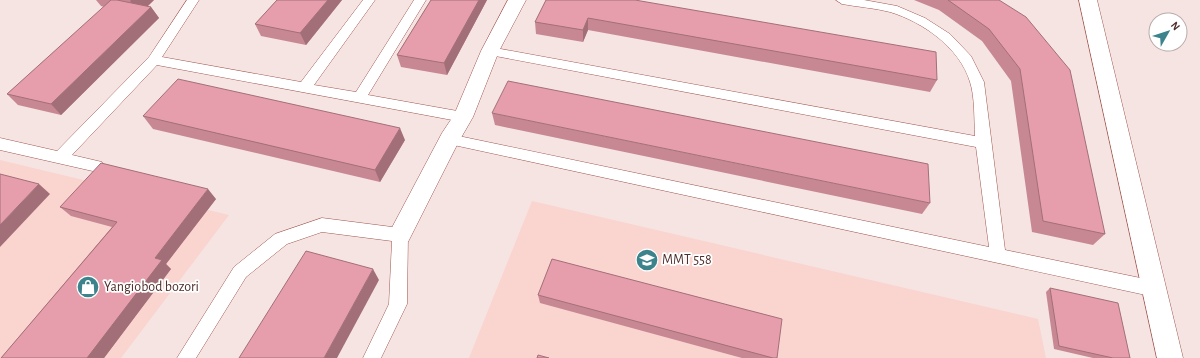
<svg xmlns="http://www.w3.org/2000/svg" width="1200" height="358" viewBox="0 0 1200 358" font-family="'Alegreya Sans',sans-serif">
  <style>
    .built { fill: #fad4cf }
    .lines { fill: none; stroke-linecap: round; stroke-linejoin: round }
    .lane-casing { stroke: #9f5750; stroke-width: 1 }
    .street-casing { stroke: #9f5750; stroke-width: 1 }
    .lane { fill: #fff; fill-rule: evenodd }
    .street { fill: #fff; fill-rule: evenodd }
    .wall { fill: #c78894 }
    .shaded-wall { fill: #a26f78 }
    .building { fill: #e79eac; stroke: #a26f78 }
    .labels { text-anchor: middle; dominant-baseline: central; stroke-width: 3.5; stroke-linejoin: round; paint-order: stroke }
    .poi-label { font-size: 14px; fill: #4f2e2b; stroke: #fff; text-anchor: start }
  </style>
  <rect width="100%" height="100%" fill="#f6e4e2"/>
  <g class="built">
    <path d="M 0,160 L 229,215 L 121,358 L 0,358 Z"/>
    <path d="M 532,201 L 1038,319 L 1046,358 L 469,358 Z"/>
  </g>
  <g class="lines">
    <g class="lane-casing">
      <g id="lane">
        <path d="M 187,0 L 199,0 L 162,57 L 301,82 L 363,0 L 375,0 L 314,85 L 356,92 L 414,0 L 426,0 L 368,95 L 463,112 L 468,113 L 470,117 L 468,121 L 463,122 L 157,65 L 72,155 L 102,162 L 104,166 L 102,170 L 97,172 L 0,150 L 0,138 L 57,151 L 149,57 Z"/>
        <path d="M 836,0 L 864,0 L 897,6 L 925,18 L 950,34 L 971,56 L 984,82 L 1005,250 L 1155,281 L 1161,284 L 1163,289 L 1161,294 L 1155,297 L 449,144 L 444,143 L 442,139 L 444,135 L 449,134 L 989,247 L 976,147 L 490,55 L 485,54 L 484,51 L 485,48 L 490,47 L 975,136 C 974,120 975,97 970,82 C 960,48 923,22 890,12 C 875,8 858,7 842,4 Z"/>
        <path d="M 322,218 L 400,228 L 406,230 L 408,235 L 407,304 L 381,358 L 363,358 L 389,304 L 392,241 L 322,232 L 287,244 L 246,277 L 196,358 L 177,358 L 234,267 L 275,234 Z"/>
      </g>
    </g>
    <g class="street-casing">
      <g id="street">
        <path d="M 508,0 L 526,0 L 499,51 L 473,117 L 458,143 L 408,242 L 400,245 L 392,242 L 388,235 L 442,133 L 454,115 L 481,51 Z"/>
        <path d="M 1079,0 L 1097,0 L 1183,358 L 1157,358 Z"/>
      </g>
    </g>
    <use href="#lane" class="lane"/>
    <use href="#street" class="street"/>
  </g>
  <g class="wall">
    <path d="M 96,0 L 154,0 L 148,6 L 151,7 L 159,18 L 61,115 L 18,105 L 7,94 L 104,7 L 101,6 Z"/>
    <path d="M 277,0 L 342,0 L 306,45 L 261,36 L 255,24 Z"/>
    <path d="M 431,0 L 487,0 L 447,75 L 401,67 L 397,55 Z"/>
    <path d="M 546,0 L 937,80 L 930,92 L 588,30 L 583,42 L 536,34 L 535,22 Z"/>
    <path d="M 914,0 L 999,0 L 1105,234 L 1093,245 L 1032,232 L 1011,81 L 982,41 L 939,10 Z"/>
    <path d="M 492,113 L 930,203 L 922,214 L 495,125 Z"/>
    <path d="M 143,116 L 405,140 L 380,182 L 153,129 Z"/>
    <path d="M 216,199 L 166,264 L 171,269 L 104,358 L 1,358 L 112,227 L 71,216 L 60,207 Z"/>
    <path d="M 1050,288 L 1130,358 L 1093,358 L 1054,349 L 1046,292 Z"/>
    <path d="M 538,295 L 777,358 L 742,358 L 540,303 Z"/>
  </g>
  <g class="shaded-wall">
    <path d="M 131,0 L 154,0 L 139,14 L 130,1 Z"/>
    <path d="M 328,0 L 342,0 L 306,45 L 300,33 Z"/>
    <path d="M 479,0 L 487,0 L 447,75 L 444,63 Z"/>
    <path d="M 151,7 L 159,18 L 61,115 L 51,104 Z"/>
    <path d="M 588,18 L 588,30 L 583,42 L 583,30 Z"/>
    <path d="M 400,128 L 405,140 L 380,182 L 375,170 Z"/>
    <path d="M 39,184 L 50,194 L 0,247 L 0,225 Z"/>
    <path d="M 208,189 L 216,199 L 166,264 L 171,269 L 104,358 L 87,358 L 155,258 Z"/>
    <path d="M 373,269 L 379,280 L 337,358 L 324,358 Z"/>
  </g>
  <g class="building">
    <path d="M 111,0 L 117,0 L 151,7 L 51,104 L 7,94 Z"/>
    <path d="M 277,0 L 328,0 L 300,33 L 255,24 Z"/>
    <path d="M 431,0 L 479,0 L 444,63 L 397,55 Z"/>
    <path d="M 546,0 L 635,0 L 936,52 L 937,80 L 588,18 L 583,30 L 535,22 Z"/>
    <path d="M 948,0 L 999,0 L 1026,17 L 1070,70 L 1105,234 L 1043,221 L 1020,69 L 989,29 Z"/>
    <path d="M 178,79 L 400,128 L 375,170 L 143,116 Z"/>
    <path d="M 508,81 L 928,164 L 930,203 L 492,113 Z"/>
    <path d="M 101,163 L 208,189 L 155,258 L 162,260 L 87,358 L 1,358 L 117,222 L 60,207 Z"/>
    <path d="M 0,174 L 39,184 L 0,225 Z"/>
    <path d="M 306,251 L 373,269 L 324,358 L 239,358 Z"/>
    <path d="M 552,259 L 782,319 L 777,358 L 773,358 L 538,295 Z"/>
    <path d="M 1050,288 L 1118,303 L 1130,358 L 1113,358 L 1059,346 Z"/>
    <path d="M 538,355 L 549,358 L 537,358 Z"/>
  </g>
  <defs>
    <g id="school-disc" transform="scale(1.15)"><circle r="9.5" fill="#3c838c" stroke="#fff"/><path d="M0-5L7-2L0 1L-7-2ZM-4 1L0 2.5L4 1V4Q0 6-4 4Z" fill="#fff"/></g>
    <g id="shop-disc" transform="scale(1.15)"><circle r="9.5" fill="#3c838c" stroke="#fff"/><path d="M-5-2.5h2.3a2.7 3.5 0 0 1 5.4 0H5L5.5 6h-11ZM-1.5-2.5h3a1.5 2.3 0 0 0-3 0Z" fill="#fff"/></g>
  </defs>
  <g fill-rule="evenodd">
    <use href="#school-disc" x="647" y="260"/>
    <use href="#shop-disc" x="88" y="287"/>
  </g>
  <g class="labels">
    <g class="poi-label">
      <text x="662" y="260">MMT 558</text>
      <text x="104" y="287">Yangiobod bozori</text>
    </g>
  </g>
  <g transform="translate(1168 32) rotate(51)"><circle r="19" fill="#ffffff" stroke="#b9abaa"/>
  <path d="M0-3L7 15L0 10L-7 15Z" fill="#3c838c"/>
  <text y="-6" font-size="11" font-weight="bold" text-anchor="middle" fill="#4f2e2b">N</text>
  </g>
</svg>
